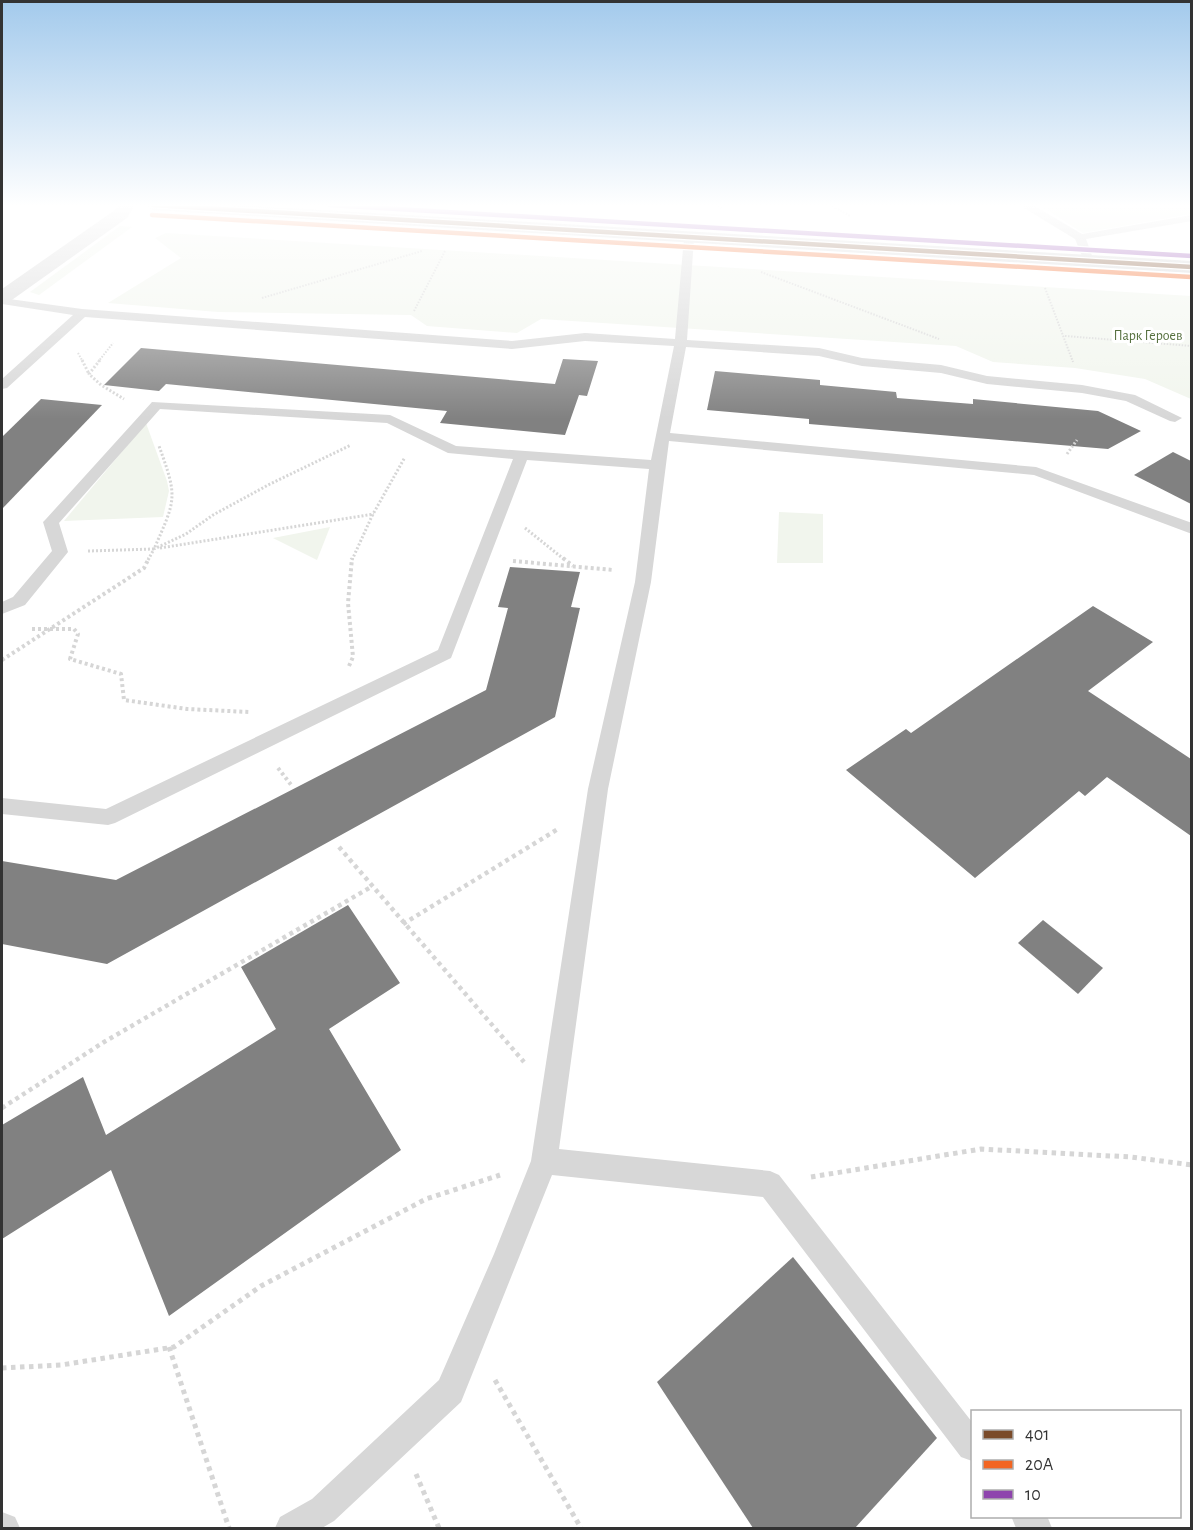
<svg xmlns="http://www.w3.org/2000/svg" width="1193" height="1530" viewBox="0 0 1193 1530" font-family="'Alegreya Sans',sans-serif">
  <style>
    .green { fill: #f1f5ed }
    .building { fill: #818181 }
    .lines { fill: none; stroke-linecap: round; stroke-linejoin: round }
    .path-far4 { stroke: #d6d6d6; stroke-width: 2; stroke-dasharray: 1.5 1.5; stroke-linecap: butt }
    .path-far3 { stroke: #d6d6d6; stroke-width: 3; stroke-dasharray: 2 2; stroke-linecap: butt }
    .path-far2 { stroke: #d6d6d6; stroke-width: 4; stroke-dasharray: 3 3; stroke-linecap: butt }
    .path-far1 { stroke: #d6d6d6; stroke-width: 4.5; stroke-dasharray: 4 4; stroke-linecap: butt }
    .path { stroke: #d6d6d6; stroke-width: 5; stroke-dasharray: 4.5 4.5; stroke-linecap: butt }
    .lane { fill: #d7d7d7; fill-rule: evenodd }
    .street { fill: #d7d7d7; fill-rule: evenodd }
    .secondary { fill: #d0d0d0; fill-rule: evenodd }
    .bus-1-casing { stroke: #fff; stroke-width: 7 }
    .bus-2-casing { stroke: #fff; stroke-width: 7 }
    .bus-3-casing { stroke: #fff; stroke-width: 7 }
    .bus-1 { stroke: #7a4b2a; stroke-width: 4.5 }
    .bus-2 { stroke: #f26522; stroke-width: 4.5 }
    .bus-3 { stroke: #8e44ad; stroke-width: 4.5 }
    .labels { text-anchor: middle; dominant-baseline: central; stroke-width: 6; stroke-linejoin: round; paint-order: stroke }
    .far-park-label { font-size: 14px; fill: #56703f; stroke: #fff }
  </style>
  <rect width="100%" height="100%" fill="#fff"/>
  <g class="green">
    <path d="M 1066,205 L 1191,205 L 1191,214 L 1083,233 L 1044,208 Z"/>
    <path d="M 120,226 L 132,227 L 39,295 L 30,292 Z"/>
    <path d="M 166,233 L 1191,296 L 1191,399 L 1145,379 L 1075,368 L 993,362 L 956,346 L 541,319 L 517,333 L 427,326 L 411,315 L 218,312 L 108,303 L 181,258 L 155,238 Z"/>
    <path d="M 146,423 L 167,481 L 169,491 L 163,517 L 64,521 Z"/>
    <path d="M 779,512 L 823,514 L 823,563 L 777,563 Z"/>
    <path d="M 330,527 L 317,560 L 273,538 Z"/>
  </g>
  <g class="building">
    <path d="M 141,348 L 555,384 L 563,359 L 598,361 L 587,396 L 579,395 L 565,435 L 440,423 L 447,411 L 166,384 L 159,391 L 104,385 Z"/>
    <path d="M 715,371 L 820,380 L 820,385 L 896,392 L 897,398 L 973,404 L 973,399 L 1098,411 L 1141,431 L 1108,449 L 809,424 L 809,419 L 707,410 Z"/>
    <path d="M 41,399 L 102,405 L 2,509 L 2,437 Z"/>
    <path d="M 1173,452 L 1191,461 L 1191,504 L 1134,475 Z"/>
    <path d="M 510,567 L 580,572 L 571,607 L 580,608 L 555,717 L 107,964 L 2,944 L 2,861 L 116,880 L 486,690 L 508,608 L 498,607 Z"/>
    <path d="M 1093,606 L 1153,642 L 1088,691 L 1191,759 L 1191,836 L 1107,777 L 1085,796 L 1079,791 L 975,878 L 846,770 L 906,729 L 911,733 Z"/>
    <path d="M 348,905 L 400,983 L 329,1029 L 401,1150 L 169,1316 L 111,1170 L 2,1239 L 2,1125 L 83,1077 L 106,1135 L 276,1029 L 241,967 Z"/>
    <path d="M 1043,920 L 1103,968 L 1078,994 L 1018,943 Z"/>
    <path d="M 793,1257 L 937,1438 L 855,1528 L 753,1528 L 657,1382 Z"/>
  </g>
  <g class="lines">
    <g class="path-far4">
      <path d="M 712,205 L 722,208"/>
      <path d="M 830,205 L 850,216"/>
      <path d="M 761,272 L 939,339"/>
      <path d="M 1045,288 L 1073,362"/>
      <path d="M 262,298 L 422,251"/>
      <path d="M 414,311 L 445,251"/>
      <path d="M 1065,336 L 1192,346"/>
      <path d="M 78,353 L 83,362"/>
      <path d="M 98,362 L 113,343"/>
    </g>
    <g class="path-far3">
      <path d="M 82,360 L 89,374"/>
      <path d="M 100,360 L 89,374 L 101,385 L 124,399"/>
      <path d="M 1067,454 L 1077,440"/>
      <path d="M 525,528 L 565,560"/>
      <path d="M 160,548 L 374,514"/>
      <path d="M 88,551 L 154,549 C 176,499 178,498 159,446"/>
      <path d="M 148,560 L 154,549 L 186,534 L 213,515 L 270,484 L 351,445"/>
      <path d="M 352,560 L 372,516 L 405,457"/>
    </g>
    <g class="path-far2">
      <path d="M 563,558 L 573,566"/>
      <path d="M 513,561 L 613,570"/>
      <path d="M 32,629 L 74,629 L 78,634 L 70,659 L 121,674 L 124,700 L 187,709 L 249,712"/>
      <path d="M 2,660 L 144,568 L 149,558"/>
      <path d="M 349,666 L 353,657 L 348,603 L 352,558"/>
      <path d="M 278,768 L 292,786"/>
    </g>
    <g class="path-far1">
      <path d="M 339,847 L 524,1062"/>
      <path d="M 403,924 L 558,829"/>
      <path d="M 2,1108 L 104,1042 L 371,887"/>
    </g>
    <g class="path">
      <path d="M 811,1177 L 981,1149 L 1131,1157 L 1192,1165"/>
      <path d="M 169,1347 L 229,1528"/>
      <path d="M 2,1368 L 61,1365 L 174,1347 L 261,1286 L 426,1199 L 500,1175"/>
      <path d="M 495,1380 L 581,1528"/>
      <path d="M 416,1474 L 439,1528"/>
    </g>
    <g class="lane">
      <path d="M 1024,205 L 1033,205 L 1082,234 L 1192,215 L 1192,221 L 1086,239 L 1094,261 L 1089,264 L 1084,261 L 1075,239 L 1024,208 Z"/>
      <path d="M 689,235 L 694,238 L 687,340 L 819,348 L 862,358 L 941,365 L 987,376 L 1082,385 L 1135,395 L 1182,418 L 1175,422 L 1170,421 L 1126,401 L 1082,393 L 987,384 L 941,373 L 862,366 L 819,356 L 686,347 L 670,433 L 1036,467 L 1192,523 L 1192,534 L 1034,475 L 669,441 L 651,582 L 608,789 L 559,1149 L 770,1171 L 779,1175 L 972,1422 L 972,1461 L 961,1457 L 763,1197 L 552,1175 L 461,1402 L 334,1521 L 322,1528 L 275,1528 L 280,1517 L 312,1499 L 439,1380 L 494,1254 L 531,1161 L 588,789 L 635,582 L 649,469 L 527,460 L 451,658 L 115,823 L 108,825 L 2,814 L 2,798 L 106,809 L 438,650 L 513,459 L 448,453 L 387,423 L 160,409 L 59,523 L 68,552 L 25,605 L 2,614 L 2,602 L 13,597 L 52,551 L 43,522 L 46,519 L 152,402 L 390,415 L 456,446 L 651,460 L 674,346 L 585,341 L 512,349 L 85,317 L 7,388 L 2,389 L 2,379 L 73,315 L 2,304 L 2,298 L 82,309 L 512,341 L 585,333 L 675,339 L 684,238 Z"/>
      <path d="M 2,1512 L 15,1517 L 20,1528 L 2,1528 Z"/>
      <path d="M 1011,1516 L 1047,1516 L 1052,1528 L 1016,1528 Z"/>
    </g>
    <path class="street" d="M 119,205 L 135,205 L 127,218 L 9,302 L 2,304 L 2,289 L 115,210 Z"/>
    <path class="secondary" d="M 145,205 L 239,205 L 1192,261 L 1192,273 L 153,210 Z"/>
    <g class="bus-1-casing">
      <path id="bus-1" d="M 153,205 L 1192,267"/>
    </g>
    <g class="bus-2-casing">
      <path id="bus-2" d="M 152,215 L 1191,277"/>
    </g>
    <g class="bus-3-casing">
      <path id="bus-3" d="M 330,205 L 1192,256"/>
    </g>
    <use href="#bus-1" class="bus-1"/>
    <use href="#bus-2" class="bus-2"/>
    <use href="#bus-3" class="bus-3"/>
  </g>
  <linearGradient id="sky" x2="0" y2="1"><stop stop-color="#a3caec"/><stop offset="0.49" stop-color="#fff"/><stop offset="1" stop-color="#fff" stop-opacity="0"/></linearGradient>
  <rect width="1193" height="419" fill="url(#sky)"/>
  <g class="labels">
    <g class="far-park-label">
      <text x="1148" y="336">Парк Героев</text>
    </g>
  </g>
  <rect width="1193" height="1530" fill="none" stroke="#333333" stroke-width="6"/>
  <rect x="971" y="1410" width="210" height="108" fill="#ffffff" stroke="#adadad" stroke-width="1.5"/>
  <rect x="983" y="1430" width="30" height="9" fill="#7a4b2a" stroke="#adadad" stroke-width="1.5"/>
  <text x="1025" y="1440" font-size="18" fill="#333333">401</text>
  <rect x="983" y="1460" width="30" height="9" fill="#f26522" stroke="#adadad" stroke-width="1.5"/>
  <text x="1025" y="1470" font-size="18" fill="#333333">20А</text>
  <rect x="983" y="1490" width="30" height="9" fill="#8e44ad" stroke="#adadad" stroke-width="1.5"/>
  <text x="1025" y="1500" font-size="18" fill="#333333">10</text>
</svg>
